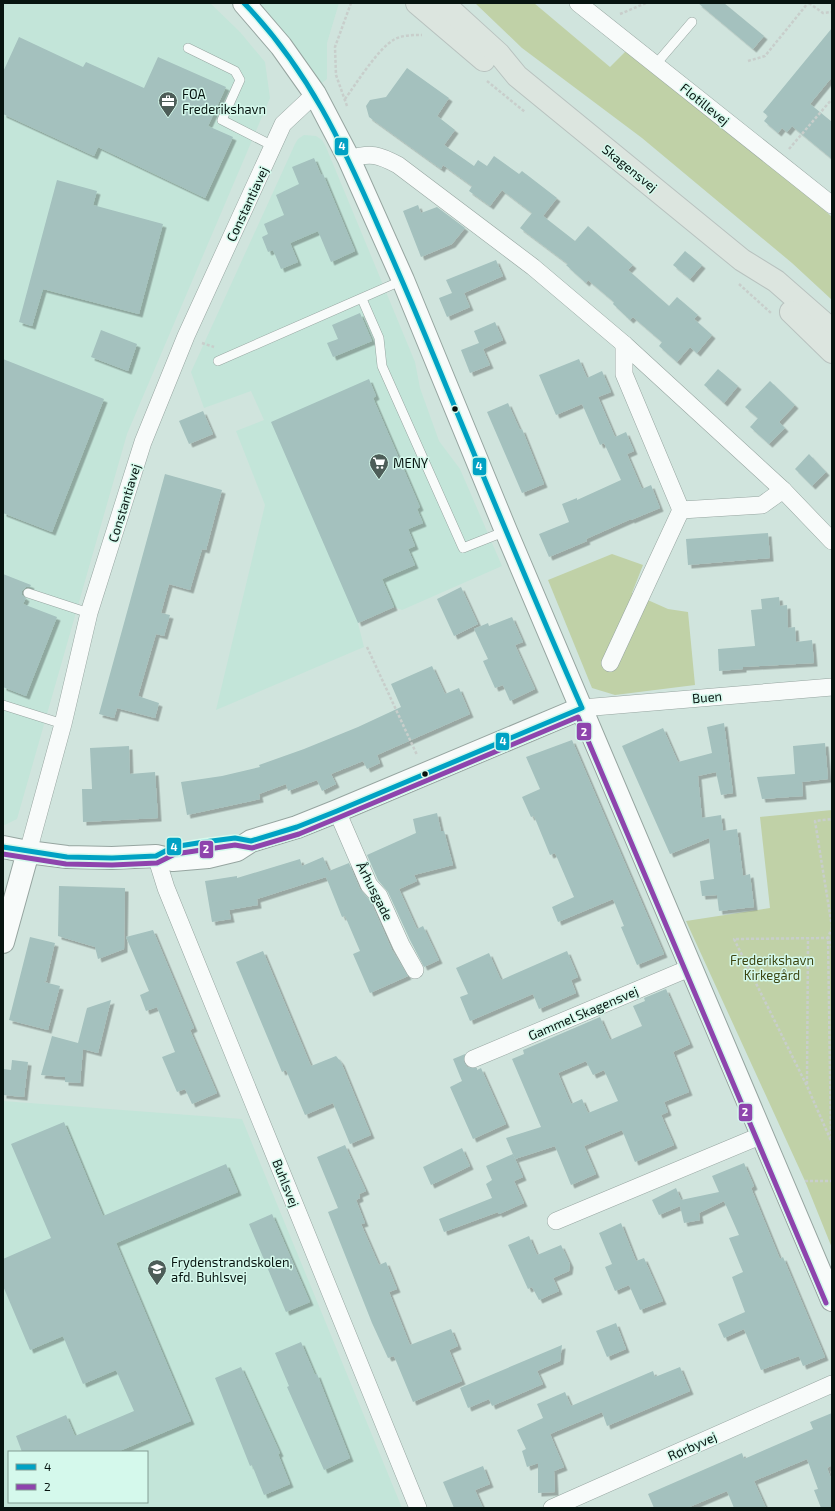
<svg xmlns="http://www.w3.org/2000/svg" width="835" height="1511" viewBox="0 0 835 1511" font-family="'Exo 2',sans-serif">
  <style>
    .built { fill: #c3e5d9; fill-rule: evenodd }
    .green { fill: #c0d1a7 }
    .building { fill: #a4c1be; fill-rule: evenodd; filter: url(#shadow) }
    .lines { fill: none; stroke-linecap: round; stroke-linejoin: round }
    .lane-casing { stroke: #96a5a0; stroke-width: 10 }
    .street-casing { stroke: #96a5a0; stroke-width: 18 }
    .secondary-casing { stroke: #96a5a0; stroke-width: 24 }
    .primary-casing { stroke: #b8c2bf; stroke-width: 24 }
    .path { stroke: #c8cecb; stroke-width: 2.5; stroke-dasharray: 3 2; stroke-linecap: butt }
    .lane { stroke: #f8fbfa; stroke-width: 9 }
    .street { stroke: #f8fbfa; stroke-width: 17 }
    .secondary { stroke: #f8fbfa; stroke-width: 22 }
    .primary { stroke: #dce5df; stroke-width: 22 }
    .bus-1-casing { stroke: #d5f9ec; stroke-width: 8 }
    .bus-2-casing { stroke: #d5f9ec; stroke-width: 8 }
    .bus-1 { stroke: #00a2c4; stroke-width: 5 }
    .bus-2 { stroke: #8e44ad; stroke-width: 5 }
    .bus-dot { fill: #071410; stroke: #d5f9ec; stroke-width: 1.5 }
    .labels { text-anchor: middle; dominant-baseline: central; stroke-width: 3; stroke-linejoin: round; paint-order: stroke }
    .poi-label { font-size: 13px; fill: #071410; stroke: #d5f9ec; text-anchor: start }
    .street-label { font-size: 13px; fill: #071410; stroke: #d5f9ec }
    .park-label { font-size: 13px; fill: #3c4510; stroke: #d5f9ec }
    .line-badge { stroke: #d5f9ec; stroke-width: 1.5 }
    .badge-label { font-size: 11px; text-anchor: middle; font-weight: bold; fill: #fff }
  </style>
  <defs>
    <filter id="shadow"><feDropShadow dx="3.5" dy="3.5" stdDeviation="0" flood-color="#0004"/></filter>
  </defs>
  <rect width="100%" height="100%" fill="#d0e4dd"/>
  <g class="built">
    <path d="M 3,3 L 210,3 L 240,32 L 265,62 L 270,98 L 127,434 L 17,819 L 5,825 L 3,824 Z"/>
    <path d="M 254,3 L 339,3 L 327,43 L 327,79 L 319,85 Z"/>
    <path d="M 304,135 L 316,136 L 322,140 L 326,147 L 415,362 L 420,388 L 439,441 L 460,469 L 502,566 L 402,610 L 394,607 L 358,623 L 364,647 L 216,710 L 265,505 L 236,431 L 264,420 L 251,391 L 204,408 L 191,372 L 295,144 L 298,139 Z"/>
    <path d="M 3,1101 L 242,1119 L 402,1508 L 3,1508 ZM 9,1452 L 147,1452 L 147,1502 L 9,1502 Z"/>
  </g>
  <g class="green">
    <path d="M 475,3 L 534,3 L 610,67 L 626,51 L 813,200 L 832,217 L 832,300 L 792,263 L 642,138 L 522,48 Z"/>
    <path d="M 612,554 L 643,565 L 632,593 L 668,609 L 688,612 L 695,685 L 615,695 L 592,688 L 548,580 Z"/>
    <path d="M 832,810 L 832,1248 L 805,1181 L 686,921 L 770,908 L 760,817 Z"/>
  </g>
  <g class="building">
    <path d="M 698,3 L 724,3 L 764,36 L 753,49 Z"/>
    <path d="M 832,28 L 832,77 L 810,104 L 832,122 L 832,159 L 792,126 L 787,132 L 782,128 L 778,133 L 764,121 L 768,116 L 763,112 Z"/>
    <path d="M 19,37 L 83,67 L 86,62 L 144,88 L 158,57 L 226,87 L 208,126 L 233,137 L 205,198 L 98,147 L 94,156 L 3,114 L 3,72 Z"/>
    <path d="M 407,68 L 449,98 L 437,116 L 455,130 L 444,145 L 474,166 L 478,160 L 487,166 L 494,156 L 519,174 L 522,171 L 557,198 L 543,216 L 575,241 L 588,226 L 633,265 L 628,270 L 669,306 L 677,297 L 698,315 L 694,319 L 712,335 L 697,353 L 690,347 L 677,362 L 659,346 L 662,342 L 633,317 L 630,320 L 613,304 L 614,302 L 588,280 L 586,283 L 566,265 L 568,264 L 520,228 L 532,213 L 502,190 L 490,206 L 469,191 L 472,186 L 443,165 L 441,169 L 369,117 L 366,106 L 370,100 L 386,97 Z"/>
    <path d="M 314,158 L 321,175 L 323,174 L 355,251 L 331,262 L 318,231 L 290,243 L 298,262 L 281,269 L 273,250 L 268,252 L 262,237 L 268,234 L 264,224 L 284,215 L 276,195 L 299,184 L 292,167 Z"/>
    <path d="M 57,180 L 97,191 L 93,205 L 163,224 L 139,314 L 43,289 L 32,326 L 19,322 Z"/>
    <path d="M 418,205 L 421,213 L 437,207 L 465,228 L 452,244 L 421,257 L 403,211 Z"/>
    <path d="M 685,251 L 702,265 L 690,279 L 673,265 Z"/>
    <path d="M 496,260 L 503,276 L 464,293 L 470,307 L 447,317 L 439,298 L 452,293 L 446,280 Z"/>
    <path d="M 360,313 L 372,341 L 333,357 L 327,343 L 338,339 L 332,325 Z"/>
    <path d="M 495,322 L 503,340 L 483,349 L 490,365 L 470,373 L 461,350 L 479,343 L 474,331 Z"/>
    <path d="M 101,330 L 137,344 L 128,371 L 91,357 Z"/>
    <path d="M 3,359 L 104,399 L 52,532 L 3,513 Z"/>
    <path d="M 579,359 L 587,378 L 602,371 L 611,392 L 598,397 L 615,437 L 626,432 L 634,451 L 627,454 L 642,489 L 651,485 L 660,508 L 631,520 L 631,519 L 586,539 L 587,541 L 549,557 L 539,534 L 569,522 L 562,504 L 577,498 L 577,500 L 621,480 L 604,443 L 600,445 L 582,404 L 556,415 L 539,375 Z"/>
    <path d="M 718,369 L 738,386 L 724,403 L 704,385 Z"/>
    <path d="M 369,379 L 376,396 L 373,398 L 420,507 L 417,509 L 423,523 L 408,529 L 415,546 L 408,549 L 415,565 L 382,579 L 394,607 L 358,623 L 271,422 Z"/>
    <path d="M 770,381 L 795,405 L 779,422 L 785,428 L 769,444 L 750,427 L 758,418 L 745,407 Z"/>
    <path d="M 508,403 L 520,430 L 522,429 L 544,484 L 522,493 L 487,412 Z"/>
    <path d="M 203,411 L 213,434 L 189,444 L 179,421 Z"/>
    <path d="M 809,454 L 826,472 L 812,486 L 795,469 Z"/>
    <path d="M 165,474 L 222,490 L 206,550 L 202,549 L 190,590 L 169,584 L 161,613 L 170,615 L 164,636 L 156,634 L 138,696 L 159,703 L 155,718 L 117,708 L 114,718 L 99,714 Z"/>
    <path d="M 768,533 L 770,558 L 688,565 L 686,539 Z"/>
    <path d="M 3,574 L 31,585 L 30,587 L 26,587 L 22,591 L 22,595 L 26,598 L 23,604 L 57,617 L 26,696 L 3,687 Z"/>
    <path d="M 461,587 L 478,624 L 454,636 L 437,599 Z"/>
    <path d="M 779,597 L 780,606 L 787,605 L 788,628 L 795,627 L 796,642 L 812,640 L 814,663 L 743,667 L 743,669 L 719,671 L 718,649 L 755,646 L 751,610 L 762,609 L 761,599 Z"/>
    <path d="M 512,617 L 523,642 L 515,645 L 535,689 L 510,701 L 503,685 L 495,688 L 483,661 L 488,659 L 474,629 L 488,623 L 489,626 Z"/>
    <path d="M 432,666 L 445,694 L 459,688 L 470,714 L 377,755 L 380,763 L 367,769 L 363,761 L 331,774 L 336,784 L 322,791 L 317,780 L 288,791 L 286,784 L 259,794 L 260,799 L 187,815 L 181,782 L 222,776 L 260,767 L 259,765 L 304,749 L 358,727 L 401,707 L 391,684 Z"/>
    <path d="M 724,723 L 733,793 L 721,795 L 716,772 L 698,776 L 702,818 L 721,815 L 723,831 L 737,829 L 743,876 L 750,874 L 754,907 L 719,911 L 717,895 L 702,896 L 700,881 L 714,879 L 709,838 L 670,854 L 622,746 L 663,728 L 678,762 L 712,753 L 707,727 Z"/>
    <path d="M 572,740 L 664,954 L 637,965 L 621,927 L 624,926 L 613,899 L 558,922 L 552,907 L 574,897 L 555,853 L 550,855 L 534,816 L 531,817 L 522,797 L 540,789 L 526,757 Z"/>
    <path d="M 825,743 L 828,779 L 802,782 L 803,796 L 762,799 L 757,777 L 795,774 L 793,746 Z"/>
    <path d="M 129,746 L 130,774 L 155,772 L 158,818 L 83,822 L 82,789 L 92,789 L 90,748 Z"/>
    <path d="M 437,813 L 441,831 L 444,831 L 453,865 L 414,875 L 417,881 L 399,889 L 417,929 L 423,926 L 439,960 L 424,967 L 410,940 L 388,892 L 378,880 L 367,855 L 416,833 L 413,819 Z"/>
    <path d="M 323,857 L 329,871 L 349,863 L 360,889 L 371,902 L 392,950 L 408,976 L 370,993 L 353,954 L 360,951 L 345,916 L 342,917 L 326,877 L 257,899 L 258,905 L 229,910 L 231,919 L 212,922 L 205,881 L 237,876 L 237,878 L 300,859 L 302,866 Z"/>
    <path d="M 59,886 L 125,888 L 124,949 L 98,959 L 95,947 L 58,936 Z"/>
    <path d="M 153,930 L 194,1028 L 190,1030 L 217,1093 L 192,1104 L 185,1089 L 177,1092 L 162,1057 L 175,1052 L 157,1007 L 146,1011 L 140,995 L 149,991 L 126,937 Z"/>
    <path d="M 30,937 L 55,943 L 46,981 L 44,982 L 60,986 L 48,1030 L 9,1020 Z"/>
    <path d="M 263,951 L 311,1066 L 336,1056 L 341,1062 L 371,1135 L 350,1144 L 333,1103 L 305,1115 L 286,1070 L 282,1072 L 236,962 Z"/>
    <path d="M 567,951 L 578,977 L 571,980 L 576,993 L 539,1009 L 533,994 L 470,1021 L 460,997 L 468,994 L 456,968 L 489,953 L 501,980 Z"/>
    <path d="M 666,989 L 690,1044 L 673,1052 L 689,1092 L 664,1102 L 668,1112 L 661,1115 L 674,1145 L 635,1162 L 622,1130 L 584,1146 L 596,1174 L 571,1185 L 555,1146 L 515,1159 L 506,1138 L 541,1127 L 512,1059 L 524,1054 L 523,1050 L 600,1017 L 610,1040 L 642,1026 L 633,1006 L 645,1001 L 644,998 ZM 586,1061 L 593,1075 L 604,1070 L 618,1101 L 588,1113 L 582,1099 L 571,1104 L 558,1073 Z"/>
    <path d="M 111,1000 L 98,1053 L 83,1049 L 80,1083 L 65,1082 L 65,1077 L 41,1075 L 52,1036 L 78,1043 L 87,1008 Z"/>
    <path d="M 465,1054 L 464,1062 L 467,1067 L 477,1068 L 477,1070 L 481,1068 L 506,1124 L 473,1139 L 450,1087 L 462,1081 L 453,1059 Z"/>
    <path d="M 12,1060 L 28,1062 L 24,1097 L 3,1095 L 3,1069 L 11,1070 Z"/>
    <path d="M 64,1122 L 103,1216 L 226,1164 L 238,1192 L 116,1243 L 191,1421 L 117,1452 L 22,1452 L 16,1436 L 66,1415 L 75,1436 L 134,1411 L 116,1370 L 83,1384 L 63,1336 L 30,1350 L 3,1286 L 3,1259 L 51,1238 L 11,1144 Z"/>
    <path d="M 345,1145 L 366,1191 L 359,1194 L 360,1198 L 356,1200 L 365,1223 L 361,1224 L 379,1265 L 386,1262 L 397,1289 L 389,1292 L 410,1345 L 451,1329 L 458,1346 L 449,1350 L 462,1381 L 413,1402 L 394,1356 L 388,1358 L 372,1323 L 328,1212 L 338,1208 L 317,1157 Z"/>
    <path d="M 462,1148 L 470,1166 L 431,1185 L 423,1167 Z"/>
    <path d="M 513,1154 L 523,1177 L 514,1181 L 524,1203 L 499,1214 L 498,1212 L 444,1232 L 439,1219 L 492,1198 L 486,1184 L 492,1180 L 486,1166 Z"/>
    <path d="M 744,1163 L 754,1186 L 751,1188 L 780,1259 L 783,1257 L 825,1357 L 803,1366 L 799,1356 L 761,1370 L 744,1329 L 724,1338 L 718,1324 L 745,1312 L 732,1277 L 743,1272 L 729,1238 L 739,1235 L 724,1201 L 699,1213 L 700,1220 L 684,1223 L 680,1206 L 659,1215 L 652,1200 L 676,1188 L 681,1200 L 719,1192 L 712,1176 Z"/>
    <path d="M 272,1214 L 310,1302 L 286,1312 L 249,1224 Z"/>
    <path d="M 621,1223 L 636,1261 L 644,1258 L 663,1301 L 640,1310 L 629,1285 L 615,1291 L 605,1267 L 612,1264 L 599,1233 Z"/>
    <path d="M 529,1236 L 537,1255 L 561,1245 L 570,1264 L 569,1271 L 553,1278 L 559,1291 L 539,1300 L 532,1287 L 528,1289 L 508,1245 Z"/>
    <path d="M 616,1323 L 626,1349 L 607,1357 L 596,1331 Z"/>
    <path d="M 301,1342 L 315,1375 L 317,1374 L 350,1458 L 324,1470 L 287,1387 L 289,1386 L 275,1353 Z"/>
    <path d="M 562,1345 L 560,1361 L 537,1371 L 543,1384 L 492,1406 L 489,1399 L 468,1408 L 460,1388 Z"/>
    <path d="M 241,1367 L 280,1453 L 278,1454 L 290,1484 L 264,1495 L 252,1465 L 250,1466 L 215,1378 Z"/>
    <path d="M 680,1367 L 690,1391 L 607,1426 L 602,1412 L 550,1434 L 564,1467 L 554,1471 L 555,1492 L 538,1493 L 538,1463 L 527,1467 L 522,1451 L 526,1449 L 517,1430 L 543,1418 L 537,1404 L 565,1392 L 571,1406 L 653,1371 L 655,1377 Z"/>
    <path d="M 832,1413 L 832,1465 L 827,1468 L 832,1481 L 832,1508 L 821,1508 L 814,1490 L 818,1489 L 807,1459 L 754,1481 L 766,1508 L 734,1508 L 727,1491 L 687,1508 L 654,1508 L 648,1494 L 742,1453 L 744,1459 L 813,1429 L 810,1422 Z"/>
    <path d="M 483,1466 L 490,1484 L 475,1490 L 483,1508 L 454,1508 L 443,1482 Z"/>
  </g>
  <g class="lines">
    <g class="lane-casing">
      <g id="lane">
        <path d="M 188,48 L 235,71 L 240,80 L 222,120 L 273,146"/>
        <path d="M 656,64 L 692,22"/>
        <path d="M 362,299 L 379,338 L 382,366 L 463,548 L 506,531"/>
        <path d="M 218,361 L 403,280"/>
        <path d="M 28,593 L 89,613"/>
        <path d="M 3,705 L 63,724"/>
      </g>
    </g>
    <g class="street-casing">
      <g id="street">
        <path d="M 578,3 L 832,205"/>
        <path d="M 349,159 C 371,152 379,155 398,165 L 533,267 L 624,344 L 783,490 L 832,541"/>
        <path d="M 624,344 L 624,374 L 681,510 L 762,505 L 783,490"/>
        <path d="M 610,663 L 681,510"/>
        <path d="M 582,708 L 832,687"/>
        <path d="M 337,811 L 369,885 L 379,896 L 401,945 L 415,970"/>
        <path d="M 28,852 L 63,724 L 89,613 L 143,442 L 186,336 L 283,124 L 315,94"/>
        <path d="M 156,856 L 166,888 L 418,1508"/>
        <path d="M 473,1059 L 692,967"/>
        <path d="M 556,1221 L 762,1135"/>
        <path d="M 552,1508 L 832,1384"/>
      </g>
    </g>
    <g class="secondary-casing">
      <g id="secondary">
        <path d="M 244,3 L 281,46 L 315,94 L 349,159 L 403,280 L 506,531 L 832,1300"/>
        <path d="M 3,847 L 28,852 L 67,857 L 112,858 L 156,856 L 173,860 L 208,857 L 237,850 L 251,841 L 297,827 L 337,811 L 582,708"/>
        <path d="M 3,942 L 28,852"/>
      </g>
    </g>
    <g class="primary-casing">
      <g id="primary">
        <path d="M 417,3 L 484,60"/>
        <path d="M 443,3 L 499,54 L 517,76 L 742,260 L 776,281 L 832,330"/>
        <path d="M 791,312 L 832,352"/>
      </g>
    </g>
    <g class="path">
      <path d="M 809,3 L 823,13 L 832,12"/>
      <path d="M 620,14 L 646,3"/>
      <path d="M 748,61 L 765,56 L 808,3"/>
      <path d="M 487,81 L 525,112"/>
      <path d="M 345,99 C 356,84 379,47 395,39 C 403,35 413,35 422,35"/>
      <path d="M 347,106 L 336,75 L 335,47 L 351,3"/>
      <path d="M 789,149 L 832,99"/>
      <path d="M 739,284 L 771,313"/>
      <path d="M 202,343 L 214,347"/>
      <path d="M 367,647 L 417,755"/>
      <path d="M 832,927 L 815,821 L 832,819"/>
      <path d="M 832,927 L 828,938 L 832,948"/>
      <path d="M 807,1084 L 808,938"/>
      <path d="M 831,1139 L 828,938 L 734,939 L 807,1086 L 832,1143"/>
      <path d="M 805,1181 L 832,1181"/>
    </g>
    <use href="#lane" class="lane"/>
    <use href="#street" class="street"/>
    <use href="#secondary" class="secondary"/>
    <use href="#primary" class="primary"/>
    <g class="bus-1-casing">
      <path id="bus-1" d="M 3,847 L 67,857 L 112,858 L 156,856 L 173,847 L 204,842 L 235,838 L 251,841 L 297,827 L 337,811 L 582,708 C 531,593 483,476 435,359 C 417,315 398,271 379,228 C 343,145 308,69 244,3"/>
    </g>
    <g class="bus-2-casing">
      <path id="bus-2" d="M 3,854 L 66,864 L 112,865 L 157,863 L 175,854 L 235,845 L 252,848 L 299,834 L 340,817 L 578,717 L 826,1303"/>
    </g>
    <use href="#bus-1" class="bus-1"/>
    <use href="#bus-2" class="bus-2"/>
  </g>
  <defs>
    <g id="office-pin" transform="scale(1)"><path d="M0 17L-7.5 6A9.5 9.5 0 1 1 7.5 6Z" fill="#4d5d58" stroke="#d5f9ec"/><path d="M-6-3h4V-5.5h4V-3h4V5H-6ZM-1-4.5V-3h2v-1.5ZM-6 0V1H6V0Z" fill="#fff"/></g>
    <g id="supermarket-pin" transform="scale(1)"><path d="M0 17L-7.5 6A9.5 9.5 0 1 1 7.5 6Z" fill="#4d5d58" stroke="#d5f9ec"/><path d="M-6-5.5h2.5l.6 2H6L4.5 2H-2.5L-4.4-4H-6ZM-1.5 3.2a1.3 1.3 0 1 0 .1 0ZM3 3.2a1.3 1.3 0 1 0 .1 0Z" fill="#fff"/></g>
    <g id="school-pin" transform="scale(1)"><path d="M0 17L-7.5 6A9.5 9.5 0 1 1 7.5 6Z" fill="#4d5d58" stroke="#d5f9ec"/><path d="M0-5L7-2L0 1L-7-2ZM-4 1L0 2.5L4 1V4Q0 6-4 4Z" fill="#fff"/></g>
  </defs>
  <g fill-rule="evenodd">
    <use href="#office-pin" x="168" y="101"/>
    <use href="#supermarket-pin" x="379" y="463"/>
    <use href="#school-pin" x="157" y="1269"/>
  </g>
  <g class="bus-dot">
    <circle cx="455" cy="409" r="3.5"/>
    <circle cx="425" cy="774" r="3.5"/>
  </g>
  <g class="labels">
    <g class="poi-label">
      <text x="182" y="94">FOA<tspan x="182" dy="15">Frederikshavn</tspan></text>
      <text x="393" y="463">MENY</text>
      <text x="171" y="1262">Frydenstrandskolen,<tspan x="171" dy="15">afd. Buhlsvej</tspan></text>
    </g>
    <g class="street-label">
      <text transform="translate(705 104) rotate(39)">Flotillevej</text>
      <text transform="translate(630 168) rotate(39)">Skagensvej</text>
      <text transform="translate(247 204) rotate(-65)">Constantiavej</text>
      <text transform="translate(124 503) rotate(-73)">Constantiavej</text>
      <text transform="translate(707 697) rotate(-5)">Buen</text>
      <text transform="translate(375 891) rotate(63)">Århusgade</text>
      <text transform="translate(583 1013) rotate(-23)">Gammel Skagensvej</text>
      <text transform="translate(286 1183) rotate(68)">Buhlsvej</text>
      <text transform="translate(692 1446) rotate(-24)">Rørbyvej</text>
    </g>
    <g class="park-label">
      <text x="772" y="960">Frederikshavn<tspan x="772" dy="15">Kirkegård</tspan></text>
    </g>
  </g>
  <g class="line-badge">
    <rect x="334" y="137" width="15" height="19" rx="4" fill="#00a2c4"/>
    <rect x="472" y="457" width="15" height="19" rx="4" fill="#00a2c4"/>
    <rect x="576" y="722" width="16" height="19" rx="4" fill="#8e44ad"/>
    <rect x="495" y="732" width="15" height="19" rx="4" fill="#00a2c4"/>
    <rect x="166" y="837" width="16" height="19" rx="4" fill="#00a2c4"/>
    <rect x="199" y="840" width="15" height="19" rx="4" fill="#8e44ad"/>
    <rect x="738" y="1103" width="15" height="19" rx="4" fill="#8e44ad"/>
  </g>
  <g class="badge-label">
    <text x="342" y="150">4</text>
    <text x="479" y="470">4</text>
    <text x="584" y="736">2</text>
    <text x="503" y="745">4</text>
    <text x="174" y="851">4</text>
    <text x="206" y="853">2</text>
    <text x="745" y="1116">2</text>
  </g>
  <rect width="835" height="1511" fill="none" stroke="#071410" stroke-width="8"/>
  <rect x="8" y="1451" width="140" height="52" fill="#d5f9ec" stroke="#839d94"/>
  <rect x="16" y="1464" width="20" height="6" fill="#00a2c4" stroke="#839d94"/>
  <text x="44" y="1471" font-size="12" fill="#071410">4</text>
  <rect x="16" y="1484" width="20" height="6" fill="#8e44ad" stroke="#839d94"/>
  <text x="44" y="1491" font-size="12" fill="#071410">2</text>
</svg>
